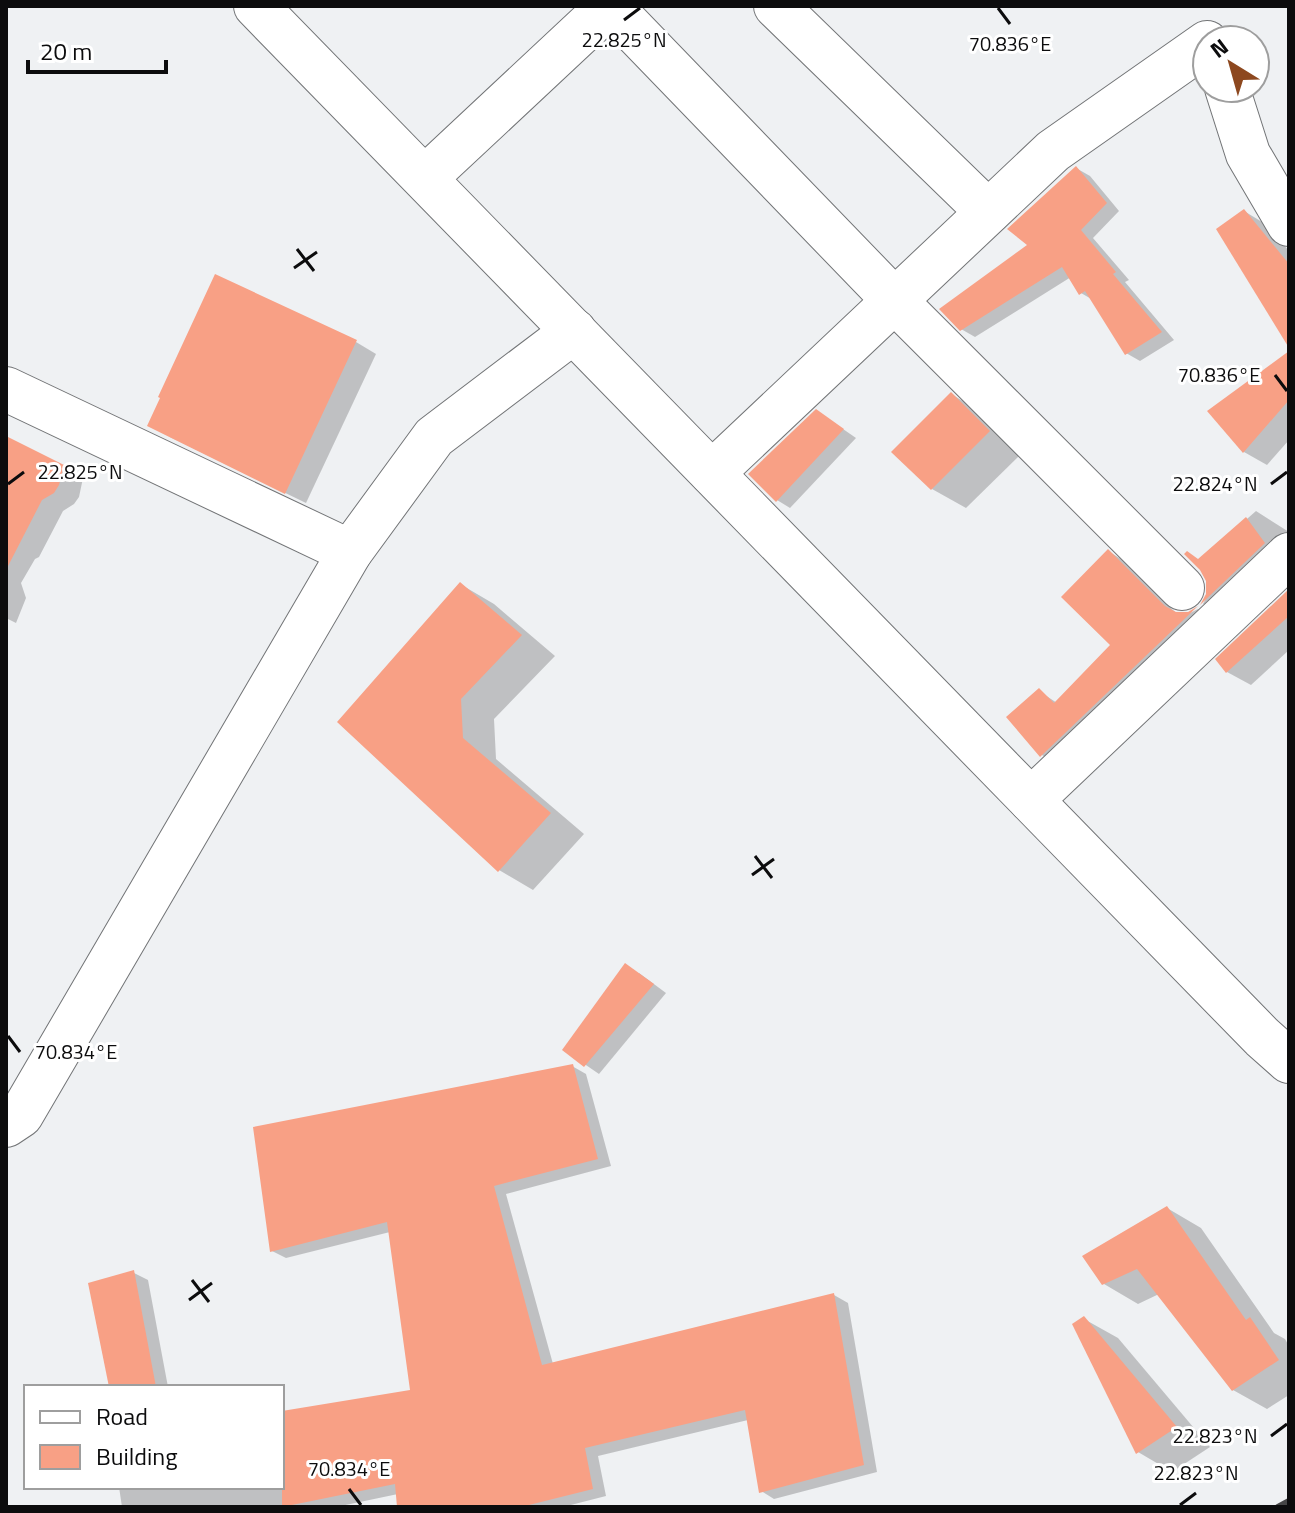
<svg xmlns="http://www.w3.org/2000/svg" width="1295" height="1513" viewBox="0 0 1295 1513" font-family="'Titillium Web',sans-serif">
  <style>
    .shadow { fill: #0003 }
    .building { fill: #f8a085 }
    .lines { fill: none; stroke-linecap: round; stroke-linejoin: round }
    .minor-casing { stroke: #727476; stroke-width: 46 }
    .tertiary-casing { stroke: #727476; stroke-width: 46 }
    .minor { stroke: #fff; stroke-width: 44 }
    .tertiary { stroke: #fff; stroke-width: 44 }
    .rail { stroke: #454546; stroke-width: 6 }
    .ticks { fill: none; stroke: #0c0c0d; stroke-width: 3 }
    .ticks-label { font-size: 20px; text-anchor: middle; fill: #0c0c0d; stroke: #fff; stroke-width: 6; stroke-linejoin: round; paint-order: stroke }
  </style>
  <rect width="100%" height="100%" fill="#eff1f3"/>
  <g class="shadow">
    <path d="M 1076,168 L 1090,176 L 1119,211 L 1093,238 L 1129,280 L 1125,282 L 1174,340 L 1140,361 L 1126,353 L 1093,300 L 1081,293 L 1071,277 L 975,337 L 961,329 L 1030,245 Z"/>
    <path d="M 1244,211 L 1267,225 L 1289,251 L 1289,345 Z"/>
    <path d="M 356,342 L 376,354 L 306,503 L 170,437 Z"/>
    <path d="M 1289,353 L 1289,440 L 1267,465 L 1244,452 L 1210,411 Z"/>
    <path d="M 951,394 L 985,414 L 1023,452 L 966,508 L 932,489 Z"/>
    <path d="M 830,420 L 856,438 L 790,508 L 777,500 Z"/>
    <path d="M 6,440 L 83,478 L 79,497 L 74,504 L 63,511 L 39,557 L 35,559 L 21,583 L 26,598 L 16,623 L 6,618 Z"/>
    <path d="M 1256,511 L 1289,532 L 1289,563 L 1230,619 L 1203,604 L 1208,594 L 1208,580 L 1199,561 Z"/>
    <path d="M 1108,551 L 1121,559 L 1177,614 L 1188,614 L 1198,609 L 1210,616 L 1055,763 L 1042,755 L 1039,691 L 1057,703 L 1113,645 Z"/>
    <path d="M 460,584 L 494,604 L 555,656 L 494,719 L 496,759 L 584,834 L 533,890 L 499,870 L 340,722 Z"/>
    <path d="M 1289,592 L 1289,650 L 1251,685 L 1227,672 L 1218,660 Z"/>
    <path d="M 639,973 L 666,993 L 599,1074 L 564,1050 Z"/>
    <path d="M 572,1066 L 586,1074 L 611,1166 L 506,1194 L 553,1364 L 834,1295 L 848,1303 L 877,1472 L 774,1499 L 761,1491 L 748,1420 L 598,1456 L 606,1496 L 563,1507 L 399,1507 L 398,1494 L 336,1507 L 122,1507 L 119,1487 L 282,1487 L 282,1413 L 412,1391 L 390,1232 L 286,1258 L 272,1251 Z"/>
    <path d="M 1167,1208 L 1201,1228 L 1274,1333 L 1285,1339 L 1289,1346 L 1289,1395 L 1267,1409 L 1233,1390 L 1159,1294 L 1138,1304 L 1104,1284 Z"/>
    <path d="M 134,1273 L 148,1280 L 168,1387 L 111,1387 Z"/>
    <path d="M 1084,1319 L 1118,1338 L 1210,1447 L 1172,1472 L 1138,1452 Z"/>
  </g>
  <g class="building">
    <path d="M 1076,166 L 1107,203 L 1081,230 L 1116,272 L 1113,274 L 1162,332 L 1125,355 L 1085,291 L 1079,295 L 1062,267 L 960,331 L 939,309 L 1027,245 L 1007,229 Z"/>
    <path d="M 1244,209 L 1289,264 L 1289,348 L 1216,229 Z"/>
    <path d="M 215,274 L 357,340 L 285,494 L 147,426 L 160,398 L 158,397 Z"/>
    <path d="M 1289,351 L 1289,400 L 1243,453 L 1207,411 Z"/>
    <path d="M 951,392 L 990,431 L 931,490 L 891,452 Z"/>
    <path d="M 816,409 L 844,429 L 776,502 L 748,474 Z"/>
    <path d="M 6,436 L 64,465 L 59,485 L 54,493 L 42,500 L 6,570 Z"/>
    <path d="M 1246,517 L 1265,543 L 1200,605 L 1206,594 L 1206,581 L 1200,570 L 1184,554 L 1187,551 L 1198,559 Z"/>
    <path d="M 1108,549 L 1165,606 L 1176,612 L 1188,612 L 1198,606 L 1040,757 L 1006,717 L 1039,688 L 1054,703 L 1110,645 L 1061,597 Z"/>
    <path d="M 460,582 L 522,635 L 461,699 L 463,738 L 551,813 L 498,872 L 337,722 Z"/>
    <path d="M 1289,589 L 1289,616 L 1226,673 L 1215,659 Z"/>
    <path d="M 625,963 L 654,984 L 584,1067 L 562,1050 Z"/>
    <path d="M 573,1064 L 598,1159 L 494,1186 L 542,1365 L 834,1293 L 864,1465 L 759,1493 L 745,1410 L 585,1448 L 593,1489 L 521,1507 L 397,1507 L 395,1484 L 282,1507 L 282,1411 L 410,1390 L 387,1222 L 270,1252 L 253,1127 Z"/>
    <path d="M 1167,1206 L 1246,1320 L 1250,1317 L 1279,1360 L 1232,1391 L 1137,1269 L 1102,1285 L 1082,1256 Z"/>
    <path d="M 134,1270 L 156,1387 L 109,1387 L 88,1283 Z"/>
    <path d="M 1084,1316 L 1177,1427 L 1136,1454 L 1072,1324 Z"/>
  </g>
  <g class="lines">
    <g class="minor-casing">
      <g id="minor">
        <path d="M 610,6 L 895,301 L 1182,588"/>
        <path d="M 776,6 L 988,212"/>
        <path d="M 1227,88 L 1248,154 L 1289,224"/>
        <path d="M 425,178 L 609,6"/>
        <path d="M 6,389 L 350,552"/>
        <path d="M 712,473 L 1053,151 L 1207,43"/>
        <path d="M 1031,800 L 1289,555"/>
      </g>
    </g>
    <g class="tertiary-casing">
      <g id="tertiary">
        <path d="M 256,6 L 1262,1037 L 1289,1061"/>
        <path d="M 6,1125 L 21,1115 L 350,552 L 434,437 L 574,331"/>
      </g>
    </g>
    <use href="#minor" class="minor"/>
    <use href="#tertiary" class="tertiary"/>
    <path class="rail" d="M 1278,1507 L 1289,1501"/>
  </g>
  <path class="ticks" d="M 998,8 L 1010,24M 624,20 L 640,8M 297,249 L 314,271M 294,268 L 317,252M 1275,375 L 1287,391M 8,484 L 24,472M 1271,484 L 1287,472M 755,856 L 772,878M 752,875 L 774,859M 8,1036 L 20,1052M 192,1280 L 209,1302M 189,1300 L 212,1283M 1271,1436 L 1287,1424M 349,1489 L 361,1505M 1180,1505 L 1196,1493"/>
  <g class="ticks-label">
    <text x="624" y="47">22.825°N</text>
    <text x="1010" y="51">70.836°E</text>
    <text x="1219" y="382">70.836°E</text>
    <text x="80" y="479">22.825°N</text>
    <text x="1215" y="491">22.824°N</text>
    <text x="76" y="1059">70.834°E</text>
    <text x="1215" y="1443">22.823°N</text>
    <text x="349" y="1476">70.834°E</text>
    <text x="1196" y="1480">22.823°N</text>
  </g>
  <rect width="1295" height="1513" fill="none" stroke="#0c0c0d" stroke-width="16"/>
  <rect x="24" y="1385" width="260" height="104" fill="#ffffff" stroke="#9e9e9e" stroke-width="2"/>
  <rect x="40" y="1411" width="40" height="12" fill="#ffffff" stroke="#9e9e9e" stroke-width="2"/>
  <text x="96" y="1425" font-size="24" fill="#0c0c0d">Road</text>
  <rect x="40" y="1445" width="40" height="24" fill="#f8a085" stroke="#9e9e9e" stroke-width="2"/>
  <text x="96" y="1465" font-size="24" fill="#0c0c0d">Building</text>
  <g transform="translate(1231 64) rotate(323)"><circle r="38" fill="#ffffff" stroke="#9e9e9e" stroke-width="2"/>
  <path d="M0-6L14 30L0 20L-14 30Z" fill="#8d481f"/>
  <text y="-12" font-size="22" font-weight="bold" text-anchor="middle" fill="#0c0c0d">N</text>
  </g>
  <path d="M28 60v12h138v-12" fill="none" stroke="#0c0c0d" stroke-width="4"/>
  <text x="40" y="60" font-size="24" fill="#0c0c0d" stroke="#ffffff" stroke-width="6" paint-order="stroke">20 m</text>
</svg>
